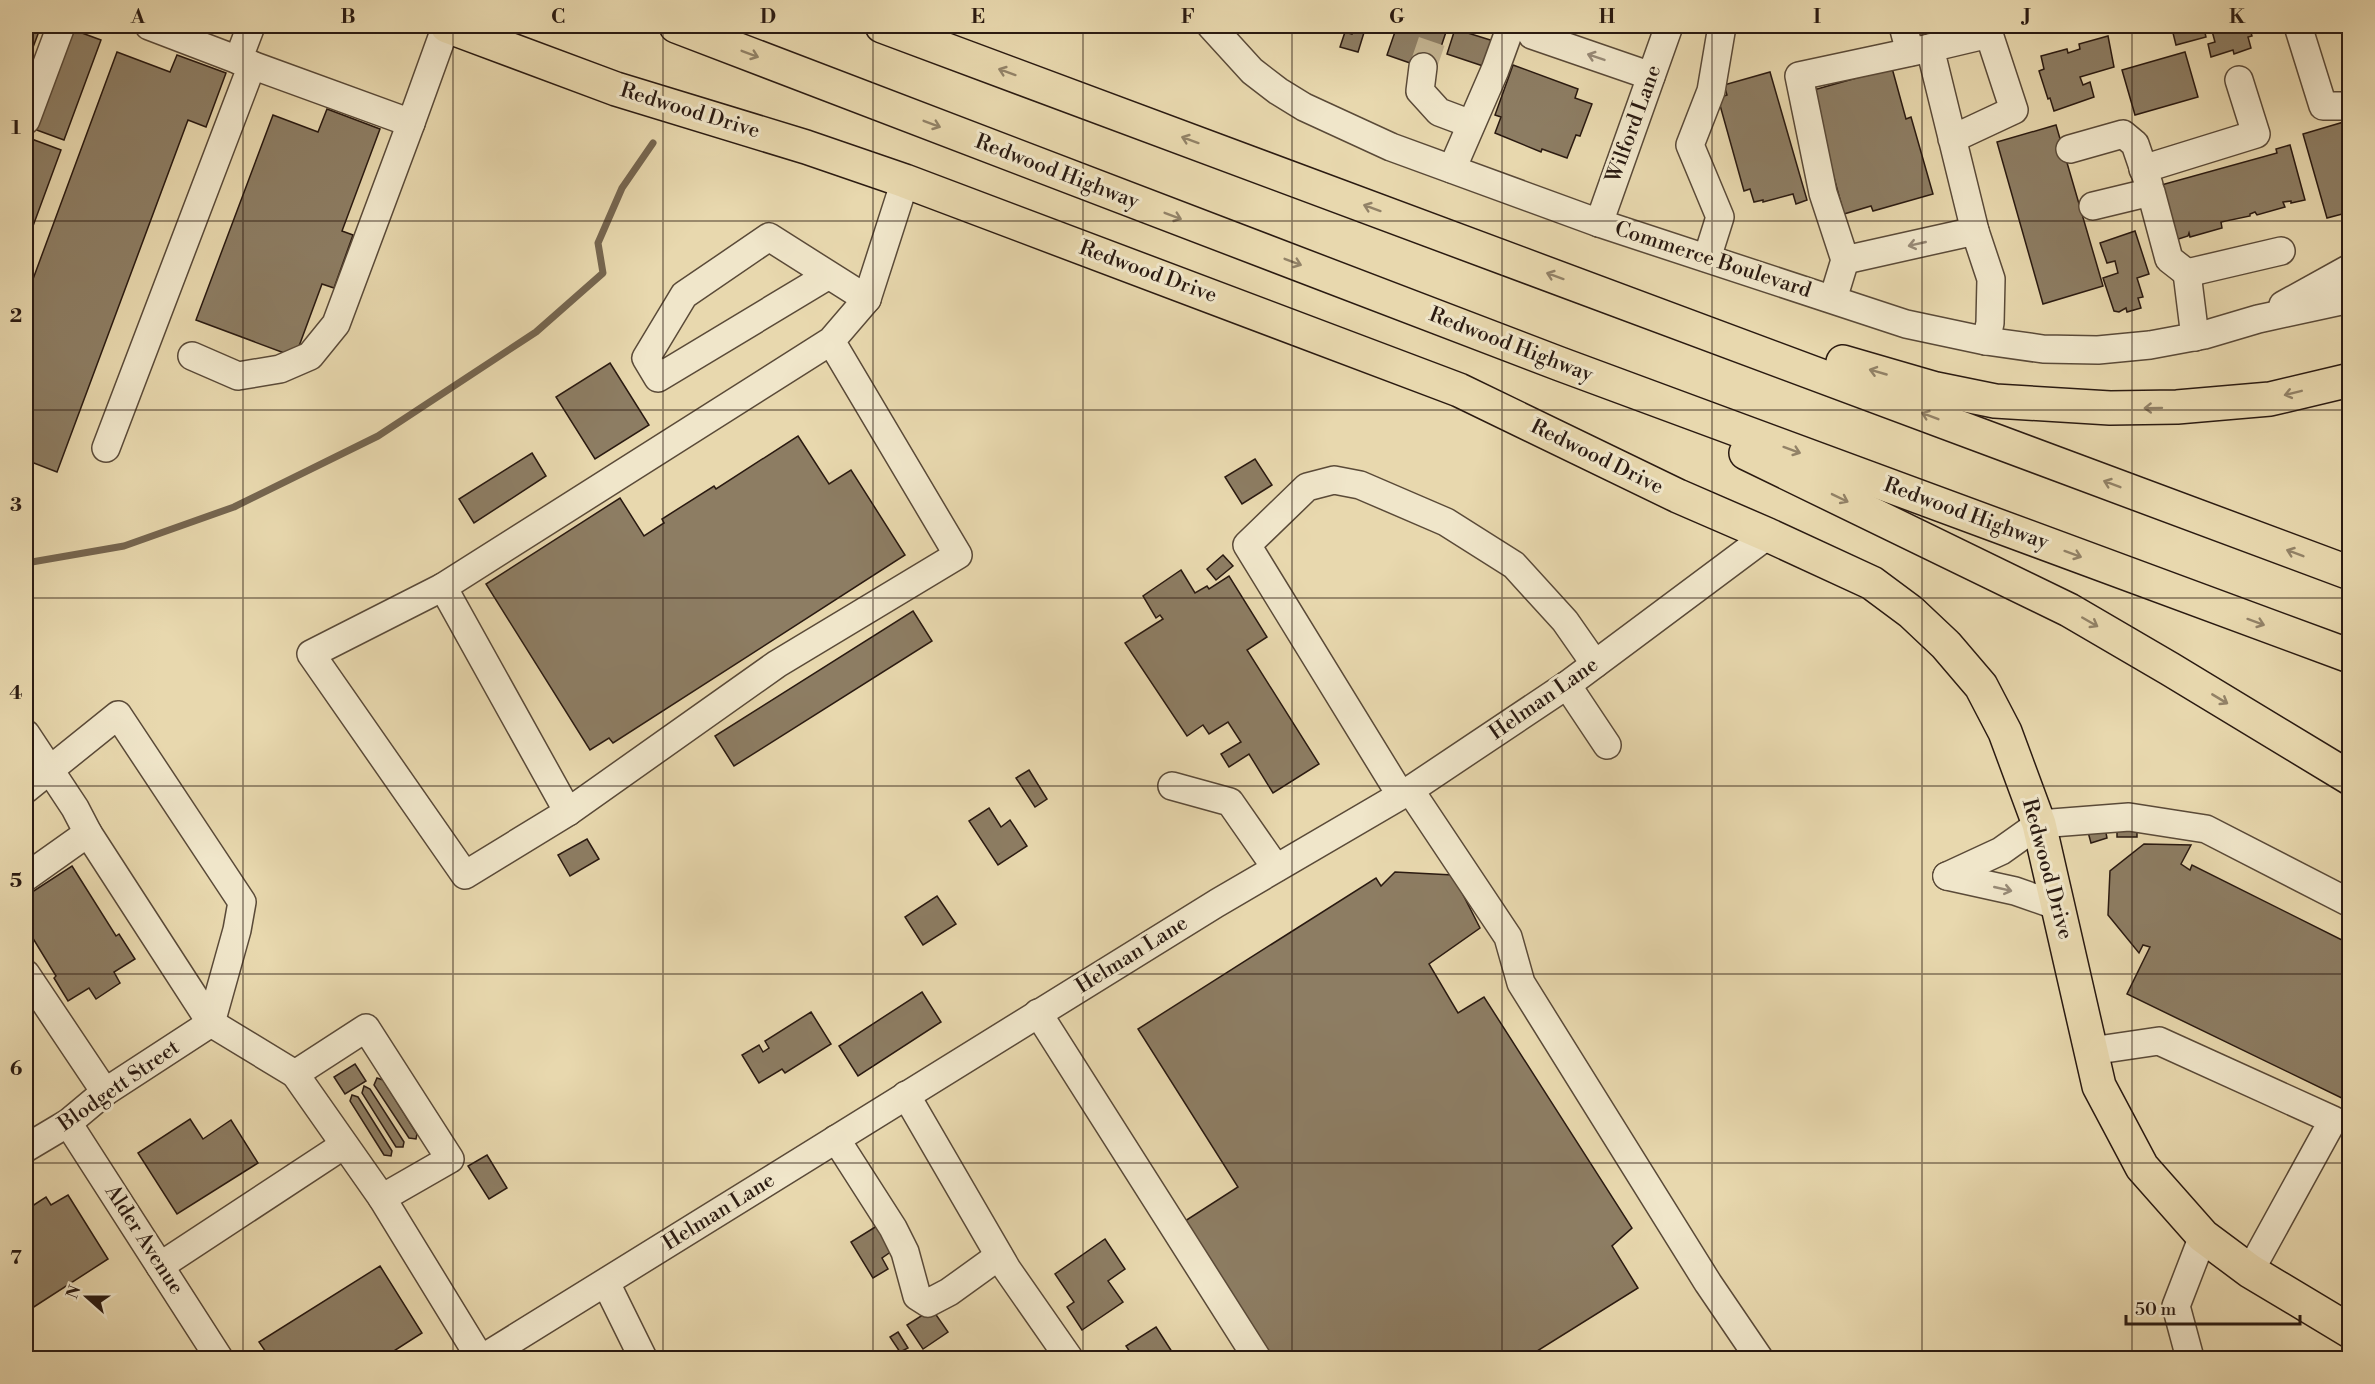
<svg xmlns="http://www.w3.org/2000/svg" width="2375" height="1384" viewBox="0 0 2375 1384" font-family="'Libre Bodoni',serif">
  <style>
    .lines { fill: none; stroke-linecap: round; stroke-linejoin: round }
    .stream { stroke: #75654f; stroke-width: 7 }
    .building { fill: #8d7d63; stroke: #2a1a11; stroke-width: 1.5 }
    .minor-tunnel { stroke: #c2b28f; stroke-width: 27; stroke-dasharray: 27 14; stroke-linecap: butt }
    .minor-casing { stroke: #5a4a38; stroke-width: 30 }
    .major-casing { stroke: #2a1a11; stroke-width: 36 }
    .highway-casing { stroke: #2a1a11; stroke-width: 36 }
    .minor { stroke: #f0e6ca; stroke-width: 27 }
    .major { stroke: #e8d8ae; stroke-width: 33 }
    .highway { stroke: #e8d8ae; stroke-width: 33 }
    .oneway { stroke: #928267 }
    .oneway2 { stroke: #978a77 }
    .grid { fill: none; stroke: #2a1a11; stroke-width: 1.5; stroke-opacity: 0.55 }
    .labels { text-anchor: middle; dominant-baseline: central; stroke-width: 6; stroke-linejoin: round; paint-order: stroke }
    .street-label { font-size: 21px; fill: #2a1a11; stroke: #f0e6ca }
    .neatline { fill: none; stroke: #2a1a11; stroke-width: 2 }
    .grid-label { font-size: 20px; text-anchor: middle; font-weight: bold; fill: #2a1a11 }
  </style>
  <rect width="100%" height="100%" fill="#e8d8ae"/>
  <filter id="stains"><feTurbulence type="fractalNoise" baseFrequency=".00333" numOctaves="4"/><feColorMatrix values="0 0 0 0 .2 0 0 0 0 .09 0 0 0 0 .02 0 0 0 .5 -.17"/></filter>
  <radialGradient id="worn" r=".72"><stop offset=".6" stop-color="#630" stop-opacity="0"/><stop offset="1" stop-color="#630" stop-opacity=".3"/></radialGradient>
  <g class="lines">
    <path class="stream" d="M 26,563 L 124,546 L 234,507 L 378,436 L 536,332 L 603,273 L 598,243 L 622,188 L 653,143"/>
  </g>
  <g class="building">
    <path d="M 26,26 L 41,26 L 32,50 L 26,47 Z"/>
    <path d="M 1357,26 L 1366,26 L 1358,52 L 1340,47 L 1345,32 L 1352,34 Z"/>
    <path d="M 1397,26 L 1448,26 L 1433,71 L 1387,55 Z"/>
    <path d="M 2168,26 L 2249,26 L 2252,36 L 2248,37 L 2251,48 L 2234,54 L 2233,50 L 2211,57 L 2208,44 L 2215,42 L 2212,31 L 2205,33 L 2206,37 L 2176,45 L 2172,29 L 2169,29 Z"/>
    <path d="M 71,29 L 101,40 L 64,140 L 34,129 Z"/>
    <path d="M 1455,29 L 1500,43 L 1492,69 L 1447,54 Z"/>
    <path d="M 2108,36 L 2114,67 L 2080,77 L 2083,85 L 2090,82 L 2094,97 L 2054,111 L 2050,98 L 2048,99 L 2039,71 L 2044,69 L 2041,56 L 2067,49 L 2068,53 L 2080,49 L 2079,44 Z"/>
    <path d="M 117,52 L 170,72 L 177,55 L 226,73 L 206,127 L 188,120 L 57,472 L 26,460 L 26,298 Z"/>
    <path d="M 2185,52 L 2198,97 L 2135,115 L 2122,70 Z"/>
    <path d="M 1513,65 L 1578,89 L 1575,98 L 1592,104 L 1580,136 L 1576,135 L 1567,158 L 1542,149 L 1541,152 L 1495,133 L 1501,117 L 1495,115 Z"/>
    <path d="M 1892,68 L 1906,119 L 1911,117 L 1933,194 L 1873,211 L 1871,206 L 1844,214 L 1810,91 Z"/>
    <path d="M 1770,72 L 1807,200 L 1796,204 L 1793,194 L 1763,202 L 1763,200 L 1754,202 L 1750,189 L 1744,191 L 1718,98 L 1727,95 L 1724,85 Z"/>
    <path d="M 327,109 L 380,129 L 342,231 L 353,235 L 334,288 L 322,284 L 295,357 L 196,320 L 273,115 L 318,132 Z"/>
    <path d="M 2347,121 L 2350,131 L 2350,212 L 2327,218 L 2303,134 Z"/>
    <path d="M 2056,125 L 2103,286 L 2043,304 L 1997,142 Z"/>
    <path d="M 29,138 L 61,150 L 26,245 L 26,148 Z"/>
    <path d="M 2290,145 L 2305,200 L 2291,203 L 2291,201 L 2283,202 L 2285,207 L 2257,215 L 2255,212 L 2250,214 L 2250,216 L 2221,222 L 2222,228 L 2190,237 L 2189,233 L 2188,236 L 2169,242 L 2154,187 L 2277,153 L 2276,149 Z"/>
    <path d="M 2135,231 L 2149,274 L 2137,278 L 2143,297 L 2138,298 L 2141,308 L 2127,312 L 2126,308 L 2119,312 L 2114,311 L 2103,278 L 2118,273 L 2115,261 L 2107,263 L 2100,243 Z"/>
    <path d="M 610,363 L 649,425 L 595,459 L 556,397 Z"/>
    <path d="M 798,436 L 829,484 L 851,470 L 905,555 L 613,743 L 609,738 L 590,750 L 486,584 L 620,498 L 644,536 L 664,523 L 662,519 L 714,486 L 716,489 Z"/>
    <path d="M 532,453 L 546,476 L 474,523 L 459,499 Z"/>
    <path d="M 1255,459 L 1272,485 L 1242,504 L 1225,477 Z"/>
    <path d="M 1223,555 L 1233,566 L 1216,580 L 1207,569 Z"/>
    <path d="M 1181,570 L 1195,593 L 1207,586 L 1209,589 L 1229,576 L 1267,637 L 1247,650 L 1319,764 L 1273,793 L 1249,754 L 1229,767 L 1221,754 L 1241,742 L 1228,722 L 1209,734 L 1203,725 L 1187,736 L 1125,643 L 1163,619 L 1160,615 L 1156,618 L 1143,596 Z"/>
    <path d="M 913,611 L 932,641 L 734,766 L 715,736 Z"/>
    <path d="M 1029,770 L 1047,799 L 1035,807 L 1016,778 Z"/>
    <path d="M 989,808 L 1001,827 L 1010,820 L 1027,846 L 998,865 L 969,821 Z"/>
    <rect x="2117" y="826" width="20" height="11"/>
    <path d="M 2105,828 L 2107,838 L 2091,843 L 2088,832 Z"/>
    <path d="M 587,839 L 599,859 L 570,876 L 558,855 Z"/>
    <path d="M 2144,844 L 2191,845 L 2181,864 L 2190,870 L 2192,865 L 2350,944 L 2350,1102 L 2127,994 L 2150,947 L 2143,945 L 2139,953 L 2108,915 L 2110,871 Z"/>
    <path d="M 72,866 L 116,936 L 119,934 L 135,959 L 114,972 L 120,983 L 96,999 L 89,988 L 68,1001 L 54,978 L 56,976 L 26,927 L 26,896 Z"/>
    <path d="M 1395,872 L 1453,875 L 1480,928 L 1429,964 L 1458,1013 L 1484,997 L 1632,1228 L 1612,1246 L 1638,1288 L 1526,1358 L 1271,1358 L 1185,1221 L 1238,1187 L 1138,1029 L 1376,878 L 1381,886 Z"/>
    <path d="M 937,896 L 956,924 L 923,945 L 905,917 Z"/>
    <path d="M 922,992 L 941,1022 L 858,1076 L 839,1046 Z"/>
    <path d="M 811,1012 L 831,1044 L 785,1073 L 782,1069 L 759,1083 L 742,1055 L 759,1045 L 763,1052 L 769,1048 L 765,1041 Z"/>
    <path d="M 355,1064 L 366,1081 L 345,1094 L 334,1077 Z"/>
    <path d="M 377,1078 L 383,1080 L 417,1134 L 416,1139 L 409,1138 L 374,1085 Z"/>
    <path d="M 364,1086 L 370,1089 L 404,1142 L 403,1147 L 396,1147 L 362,1093 Z"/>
    <path d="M 352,1095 L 358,1097 L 392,1151 L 391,1156 L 384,1155 L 350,1101 Z"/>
    <path d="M 190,1119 L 203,1139 L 231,1120 L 258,1163 L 177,1214 L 138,1153 Z"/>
    <path d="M 487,1155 L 507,1188 L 489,1199 L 468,1166 Z"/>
    <path d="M 68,1195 L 108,1259 L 26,1312 L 26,1210 L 46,1197 L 51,1205 Z"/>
    <path d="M 885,1221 L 895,1249 L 882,1258 L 888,1269 L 873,1278 L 851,1242 Z"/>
    <path d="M 1105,1239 L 1125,1269 L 1108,1281 L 1123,1302 L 1082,1330 L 1067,1307 L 1074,1302 L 1055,1274 Z"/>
    <path d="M 380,1266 L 422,1333 L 383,1358 L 270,1358 L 259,1342 Z"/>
    <path d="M 932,1309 L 948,1332 L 923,1349 L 907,1325 Z"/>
    <path d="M 1156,1327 L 1176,1358 L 1134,1358 L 1126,1346 Z"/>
    <path d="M 898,1332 L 908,1348 L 900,1352 L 890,1337 Z"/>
  </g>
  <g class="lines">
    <path class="minor-tunnel" d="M 1423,67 L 1437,26"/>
    <g class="minor-casing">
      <g id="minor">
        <path d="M 149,26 L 238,60 L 251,26"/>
        <path d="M 1211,26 L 1252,71 L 1278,91 L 1304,107 L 1391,147 L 1599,223 L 1906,324 L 1986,341 L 2043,349 L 2098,350 L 2150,345 L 2204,335 L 2258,319 L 2350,299"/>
        <path d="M 1535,26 L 1532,35 L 1651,76"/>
        <path d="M 1903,26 L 1910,52"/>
        <path d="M 2298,26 L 2323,106 L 2350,106"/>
        <path d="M 238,60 L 411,123 L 446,26"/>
        <path d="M 1423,67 L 1420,91 L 1439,112 L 1471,124"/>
        <path d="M 26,120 L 61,26"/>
        <path d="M 1952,139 L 2014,110 L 1989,34 L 1930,48 L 1975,231 L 1991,279 L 1990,323 L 1986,341"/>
        <path d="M 2070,149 L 2123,134 L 2135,144 L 2149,185"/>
        <path d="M 1452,169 L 1495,70 L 1511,26"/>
        <path d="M 2143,169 L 2256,134 L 2239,80"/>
        <path d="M 2093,206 L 2151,192 L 2169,259 L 2187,273"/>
        <path d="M 1599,223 L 1669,26"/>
        <path d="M 1707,258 L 1720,217 L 1690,145 L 1711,91 L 1721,32 L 1719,26"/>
        <path d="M 1845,260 L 1975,231"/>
        <path d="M 829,275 L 658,378 L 646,358 L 684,295 L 769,237 L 867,299 L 905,181"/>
        <path d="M 1833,299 L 1845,260 L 1823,193 L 1799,76 L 1930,48"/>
        <path d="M 2283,305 L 2350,268"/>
        <path d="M 2195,337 L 2187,273 L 2281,251"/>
        <path d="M 831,341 L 443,587 L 568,812 L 777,664 L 958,555 L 831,341 L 867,299"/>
        <path d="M 192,356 L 238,376 L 280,369 L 310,356 L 336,324 L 411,123"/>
        <path d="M 106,448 L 252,65"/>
        <path d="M 443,587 L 311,654 L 465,875 L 568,812"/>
        <path d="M 1567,685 L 1607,745"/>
        <path d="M 26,734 L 75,808 L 88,833"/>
        <path d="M 1172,786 L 1230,802 L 1276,868"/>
        <path d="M 26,789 L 118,715 L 242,902 L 237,930 L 211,1023"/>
        <path d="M 1410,790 L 1508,937 L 1521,983 L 1708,1283 L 1759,1358"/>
        <path d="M 1400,794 L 1247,545 L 1307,487 L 1334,480 L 1360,485 L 1446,522 L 1514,565 L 1565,621 L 1595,664"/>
        <path d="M 1947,876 L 2001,851 L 2039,824 L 2129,817 L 2206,829 L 2350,903"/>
        <path d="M 1947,876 L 2015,891 L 2058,906"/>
        <path d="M 26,877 L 88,833 L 211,1023 L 295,1074 L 366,1028 L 450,1159 L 382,1198 L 480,1358"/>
        <path d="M 26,974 L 105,1092"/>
        <path d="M 1038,1013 L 1257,1358"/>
        <path d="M 2091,1051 L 2159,1041 L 2333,1120 L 2250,1271"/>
        <path d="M 295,1074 L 382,1198"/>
        <path d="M 906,1095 L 1007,1269 L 1069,1358"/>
        <path d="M 68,1123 L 219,1358"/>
        <path d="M 836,1139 L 893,1228 L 905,1252 L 917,1296 L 928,1303 L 949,1292 L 999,1256"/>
        <path d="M 26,1148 L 68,1123 L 105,1092 L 211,1023"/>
        <path d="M 160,1266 L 344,1145"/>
        <path d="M 606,1283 L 643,1358"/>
        <path d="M 483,1358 L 1217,903 L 1410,790 L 1567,685 L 1768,535"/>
        <path d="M 2190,1358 L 2176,1306 L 2203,1236"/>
      </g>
    </g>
    <g class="major-casing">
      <path id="major" d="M 447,26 L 616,89 L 806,147 L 905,181 L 1459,390 L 1678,496 L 1768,535 L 1872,583 L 1911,612 L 1946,645 L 1981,686 L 2005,732 L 2039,824 L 2099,1086 L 2142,1167 L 2203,1236 L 2250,1271 L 2350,1331"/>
    </g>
    <g class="highway-casing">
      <g id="highway">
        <path d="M 676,26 L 1560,364 L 2350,656"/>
        <path d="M 882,26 L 2350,573"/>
        <path d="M 1843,362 L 1936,389 L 1995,401 L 2110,408 L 2177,407 L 2270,399 L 2350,380"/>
        <path d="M 1746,453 L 2069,610 L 2170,669 L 2350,778"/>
      </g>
    </g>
    <use href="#minor" class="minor"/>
    <use href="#major" class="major"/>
    <use href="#highway" class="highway"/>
  </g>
  <defs><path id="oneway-shaft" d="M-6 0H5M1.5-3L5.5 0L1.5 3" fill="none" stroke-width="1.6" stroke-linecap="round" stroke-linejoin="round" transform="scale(1.5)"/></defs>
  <g class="oneway">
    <use href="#oneway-shaft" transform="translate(750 54) rotate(21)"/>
    <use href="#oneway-shaft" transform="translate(1007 72) rotate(-160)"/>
    <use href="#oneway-shaft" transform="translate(932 124) rotate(21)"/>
    <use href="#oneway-shaft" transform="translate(1190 140) rotate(-160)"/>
    <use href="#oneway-shaft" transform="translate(1372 208) rotate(-160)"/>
    <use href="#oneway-shaft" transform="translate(1173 216) rotate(21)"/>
    <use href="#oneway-shaft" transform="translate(1293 262) rotate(21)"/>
    <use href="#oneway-shaft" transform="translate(1555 276) rotate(-160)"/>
    <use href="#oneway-shaft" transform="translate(1878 372) rotate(-164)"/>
    <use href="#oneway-shaft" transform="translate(2293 393) rotate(166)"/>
    <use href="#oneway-shaft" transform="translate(2153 408) rotate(179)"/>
    <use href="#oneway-shaft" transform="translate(1930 416) rotate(-159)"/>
    <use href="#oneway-shaft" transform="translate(1792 450) rotate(20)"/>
    <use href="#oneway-shaft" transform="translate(2112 484) rotate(-159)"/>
    <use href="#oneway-shaft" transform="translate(1840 498) rotate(26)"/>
    <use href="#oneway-shaft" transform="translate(2295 553) rotate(-159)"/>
    <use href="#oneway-shaft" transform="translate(2073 554) rotate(20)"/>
    <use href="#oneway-shaft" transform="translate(2090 622) rotate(30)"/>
    <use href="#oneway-shaft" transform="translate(2256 622) rotate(20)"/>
    <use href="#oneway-shaft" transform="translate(2220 699) rotate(31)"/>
  </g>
  <g class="oneway2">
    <use href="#oneway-shaft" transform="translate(1596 57) rotate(-161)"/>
    <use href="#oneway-shaft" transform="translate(1917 244) rotate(167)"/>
    <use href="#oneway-shaft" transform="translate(2003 889) rotate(13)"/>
  </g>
  <path class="grid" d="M 243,26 L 243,1358M 453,26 L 453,1358M 663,26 L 663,1358M 873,26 L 873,1358M 1083,26 L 1083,1358M 1292,26 L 1292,1358M 1502,26 L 1502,1358M 1712,26 L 1712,1358M 1922,26 L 1922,1358M 2132,26 L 2132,1358M 26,221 L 2350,221M 26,410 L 2350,410M 26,598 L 2350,598M 26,786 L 2350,786M 26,974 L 2350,974M 26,1163 L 2350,1163"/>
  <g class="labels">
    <g class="street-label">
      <text transform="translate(690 111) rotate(17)">Redwood Drive</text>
      <text transform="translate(1634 124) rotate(-70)">Wilford Lane</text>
      <text transform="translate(1057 172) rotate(21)">Redwood Highway</text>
      <text transform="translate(1713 260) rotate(18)">Commerce Boulevard</text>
      <text transform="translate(1148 272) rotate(20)">Redwood Drive</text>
      <text transform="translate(1511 345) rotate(21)">Redwood Highway</text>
      <text transform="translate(1597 457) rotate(26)">Redwood Drive</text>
      <text transform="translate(1966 514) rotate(20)">Redwood Highway</text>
      <text transform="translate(1544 699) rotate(-35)">Helman Lane</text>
      <text transform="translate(2047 869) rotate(75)">Redwood Drive</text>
      <text transform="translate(1132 955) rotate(-32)">Helman Lane</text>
      <text transform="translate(119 1086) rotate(-35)">Blodgett Street</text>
      <text transform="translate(719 1212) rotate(-32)">Helman Lane</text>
      <text transform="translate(144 1240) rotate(57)">Alder Avenue</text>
    </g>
  </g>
  <rect width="2375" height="1384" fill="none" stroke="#e8d8ae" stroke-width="66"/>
  <g transform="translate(87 1297) rotate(291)" stroke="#f0e6ca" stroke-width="4.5" paint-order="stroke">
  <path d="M0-4.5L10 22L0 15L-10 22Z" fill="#2a1a11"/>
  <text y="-9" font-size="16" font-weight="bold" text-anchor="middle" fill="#2a1a11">N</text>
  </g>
  <path d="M2126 1315v9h174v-9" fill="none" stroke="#2a1a11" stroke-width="3"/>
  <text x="2135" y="1315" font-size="18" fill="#2a1a11" stroke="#f0e6ca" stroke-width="4.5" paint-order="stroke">50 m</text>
  <rect x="33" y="33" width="2309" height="1318" class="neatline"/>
  <g class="grid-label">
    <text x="138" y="23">A</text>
    <text x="348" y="23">B</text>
    <text x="558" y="23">C</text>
    <text x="768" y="23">D</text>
    <text x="978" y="23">E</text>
    <text x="1188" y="23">F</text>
    <text x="1397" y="23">G</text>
    <text x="1607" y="23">H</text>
    <text x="1817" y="23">I</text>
    <text x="2027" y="23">J</text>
    <text x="2237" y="23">K</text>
    <text x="16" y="134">1</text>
    <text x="16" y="322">2</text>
    <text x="16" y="511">3</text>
    <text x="16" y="699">4</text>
    <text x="16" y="887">5</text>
    <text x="16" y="1075">6</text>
    <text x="16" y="1264">7</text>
  </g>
  <rect width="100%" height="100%" filter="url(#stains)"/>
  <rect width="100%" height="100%" fill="url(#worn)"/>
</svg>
